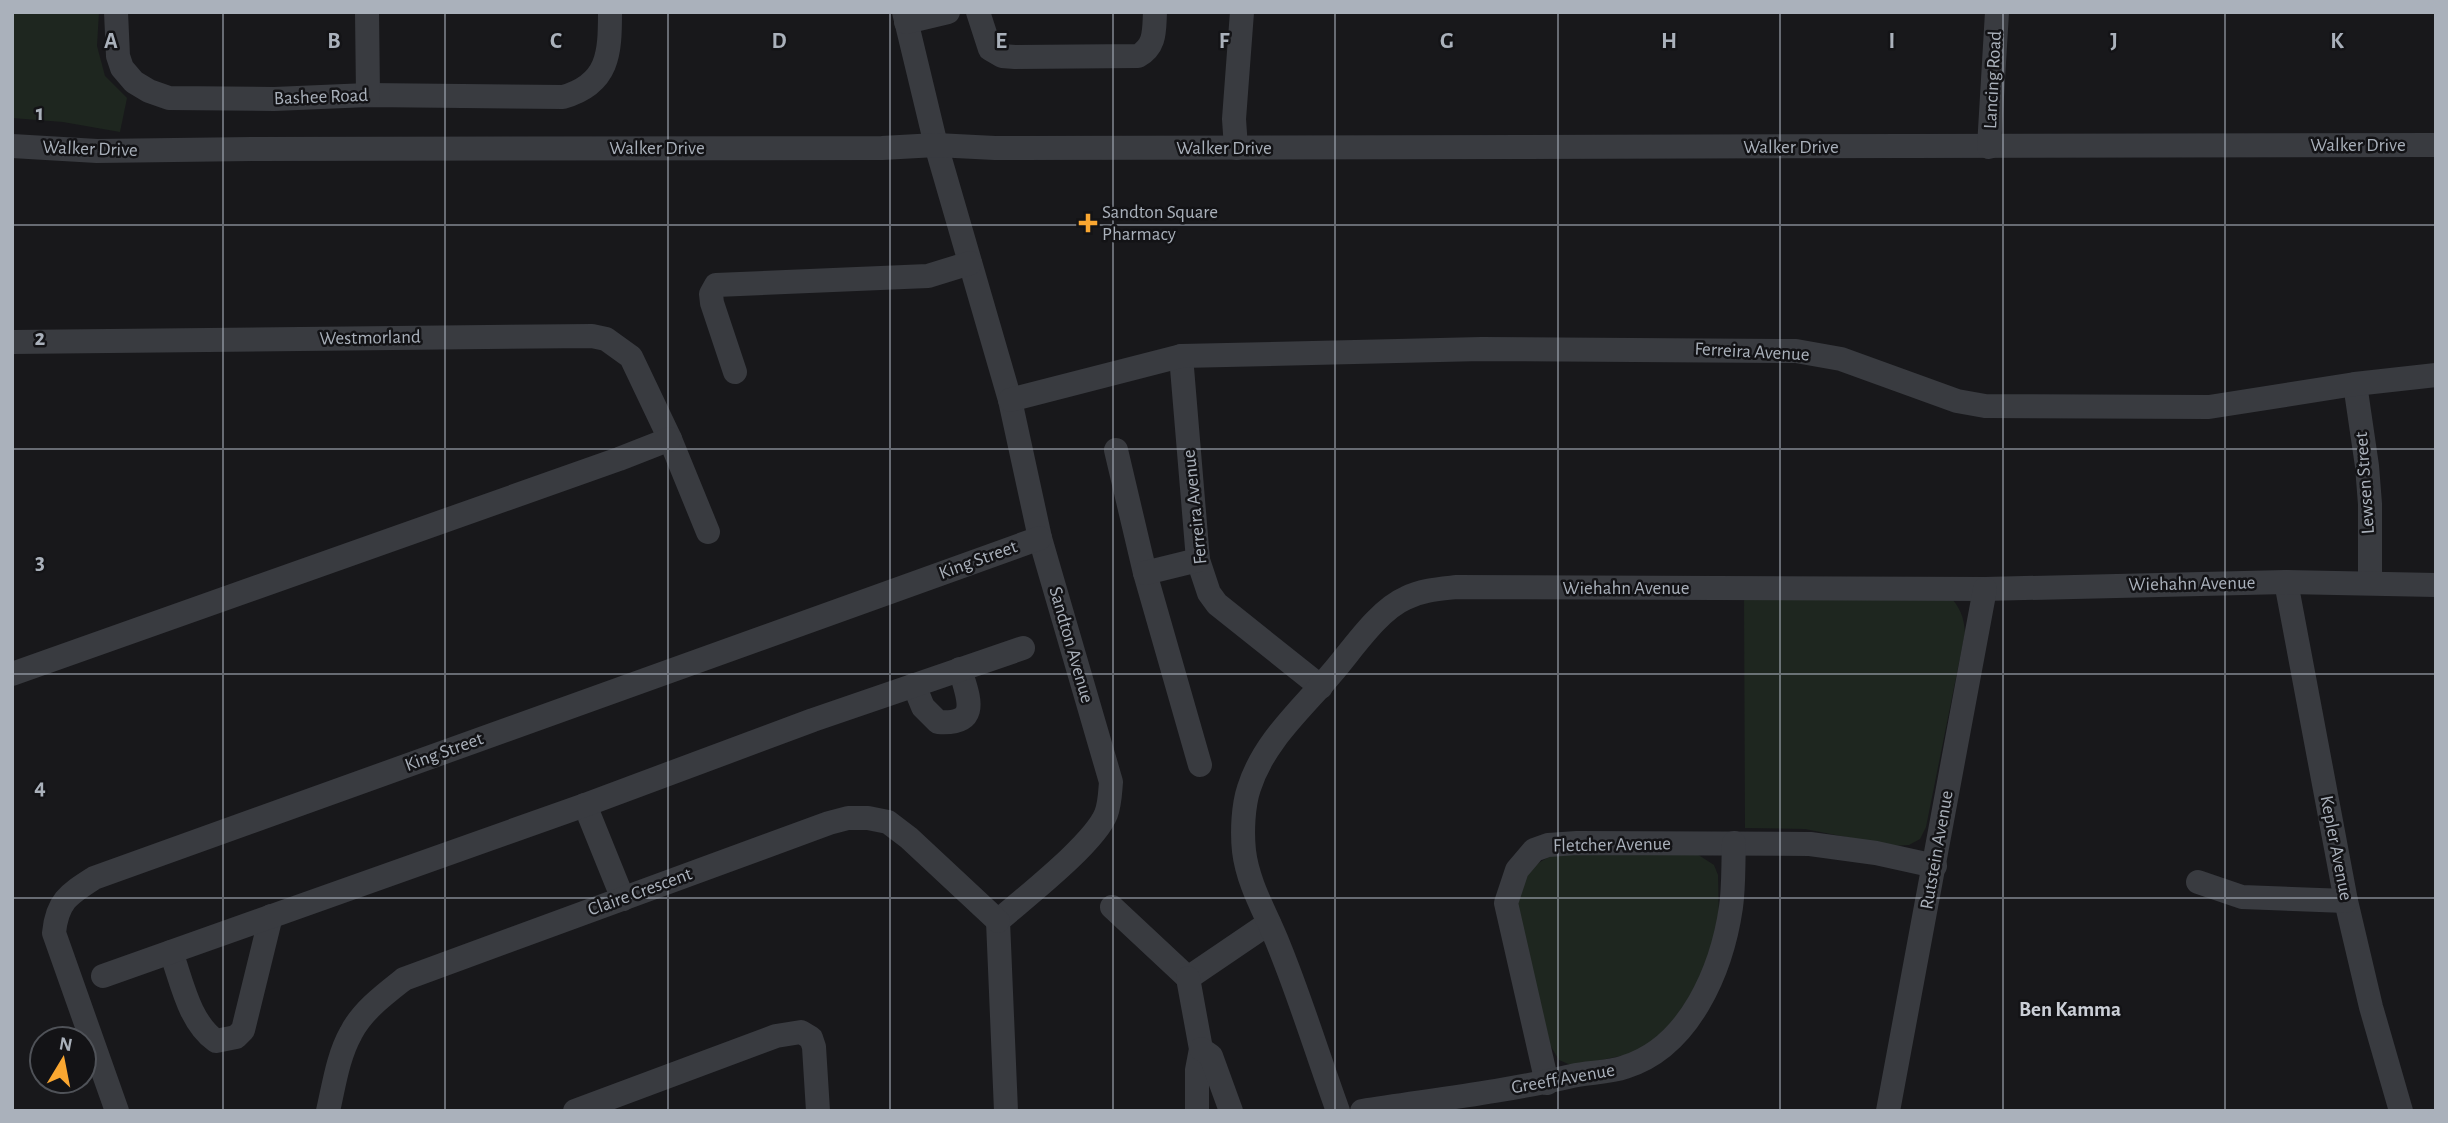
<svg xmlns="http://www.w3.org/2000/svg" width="2448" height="1123" viewBox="0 0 2448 1123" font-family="'Alegreya Sans',sans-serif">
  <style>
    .green { fill: #1e261f }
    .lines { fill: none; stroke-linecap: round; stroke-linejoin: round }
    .minor { stroke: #393b40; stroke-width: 24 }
    .grid { fill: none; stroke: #aab1bb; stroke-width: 2; stroke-opacity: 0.55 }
    .poi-dot { fill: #faa731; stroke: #131316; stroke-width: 2.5 }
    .labels { text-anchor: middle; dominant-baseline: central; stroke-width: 5; stroke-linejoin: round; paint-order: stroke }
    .street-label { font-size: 19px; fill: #aab1bb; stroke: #131316 }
    .poi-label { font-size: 19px; fill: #aab1bb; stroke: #131316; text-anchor: start }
    .neighbourhood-label { font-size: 21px; font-weight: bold; fill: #cbcfd7; stroke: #131316 }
    .grid-label { font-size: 23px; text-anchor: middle; font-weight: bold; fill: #aab1bb; stroke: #131316; stroke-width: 5; stroke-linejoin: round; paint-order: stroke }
  </style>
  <rect width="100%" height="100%" fill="#18181b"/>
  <g class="green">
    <path d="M 12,12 L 99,12 L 97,46 L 105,76 L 127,98 L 120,132 L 63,122 L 12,118 Z"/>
    <path d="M 1949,595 C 1960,608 1964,616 1965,633 L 1926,827 L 1920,839 L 1909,845 L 1892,846 L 1805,829 L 1745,828 L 1744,597 Z"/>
    <path d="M 1563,853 L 1697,854 L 1714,865 L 1718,875 L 1719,920 L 1714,953 L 1676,1020 L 1639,1052 L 1573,1066 L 1559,1060 L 1550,1045 L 1516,903 C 1519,876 1537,858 1563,853 Z"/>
  </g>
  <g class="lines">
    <g class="minor">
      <path d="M 116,12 L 118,56 L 122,68 L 134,82 L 149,91 L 169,98 L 274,99 L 368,95 L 563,97 C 609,84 610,53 610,12"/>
      <path d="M 367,12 L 368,95"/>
      <path d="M 904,12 L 936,145 L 1010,400 L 1040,538 L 1111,782 C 1110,793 1110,804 1106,814 C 1094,844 1024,898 998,921 L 1006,1111"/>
      <path d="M 978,12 L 990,49 L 1002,56 L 1015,57 L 1138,56 C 1156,46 1154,30 1155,12"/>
      <path d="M 906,22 L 948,12"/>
      <path d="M 12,146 L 97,151 L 252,149 L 882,148 L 936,145 L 995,148 L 2436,145"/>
      <path d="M 1989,147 L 1997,12"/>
      <path d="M 1236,148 L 1234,119 L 1242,12"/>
      <path d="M 12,342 L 592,336 L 606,339 L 631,357 L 670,439 L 708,532"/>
      <path d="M 1181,356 L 1198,560 L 1209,593 L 1217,604 L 1321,687"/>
      <path d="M 735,372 L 712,303 L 711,294 L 716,285 L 928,276 L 970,263"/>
      <path d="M 2355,384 L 2367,466 L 2370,504 L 2370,583"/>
      <path d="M 1010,400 L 1181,356 L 1482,349 L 1796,351 L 1841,359 L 1957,401 L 1985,406 L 2209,407 L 2355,384 L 2436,375"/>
      <path d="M 1116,450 L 1145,573 L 1200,765"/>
      <path d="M 1145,573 L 1198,560"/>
      <path d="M 2286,582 L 2346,901 L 2371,1007 L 2401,1111"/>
      <path d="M 12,674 L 619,459 L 670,439"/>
      <path d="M 914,685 L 923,707 L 938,722 C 982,725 968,697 960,669"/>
      <path d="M 585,805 L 623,899"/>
      <path d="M 2198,882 L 2242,897 L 2346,901"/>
      <path d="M 1112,907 L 1188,978 L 1269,923"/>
      <path d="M 171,952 C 182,982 189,1022 216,1041 L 236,1037 L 243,1030 L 271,916"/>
      <path d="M 103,976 L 585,805 L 813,720 L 1023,648"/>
      <path d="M 1188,978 L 1201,1049 L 1197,1070 L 1197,1111"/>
      <path d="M 1201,1049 L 1211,1056 L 1231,1111"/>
      <path d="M 1547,1083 L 1506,903 L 1517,870 L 1534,850 L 1548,845 L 1577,843 L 1810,844 L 1876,853 L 1935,866"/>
      <path d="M 117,1111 L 54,933 C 57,901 69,894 94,878 L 1040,538"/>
      <path d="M 328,1111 C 334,1085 338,1056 351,1033 C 362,1011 385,994 404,979 L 829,823 L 848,818 L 868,818 L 888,822 L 909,838 L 998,921"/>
      <path d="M 575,1111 L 776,1036 L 801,1032 L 811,1038 L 814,1047 L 818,1111"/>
      <path d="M 1338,1111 C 1318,1056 1301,1000 1279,946 C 1267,915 1248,885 1244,851 C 1242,832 1243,806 1249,788 C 1264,741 1301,710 1332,673 C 1352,650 1378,610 1406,598 C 1422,590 1439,589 1457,587 L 1985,589 L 2286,582 L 2436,585"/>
      <path d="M 1362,1111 C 1432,1100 1503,1092 1572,1076 C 1589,1072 1608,1073 1625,1067 C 1690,1047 1722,969 1731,907 C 1734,886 1733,864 1734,843"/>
      <path d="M 1888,1111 L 1985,589"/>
    </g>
  </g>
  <path class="grid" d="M 223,12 L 223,1111M 445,12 L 445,1111M 668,12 L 668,1111M 890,12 L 890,1111M 1113,12 L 1113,1111M 1335,12 L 1335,1111M 1558,12 L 1558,1111M 1780,12 L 1780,1111M 2003,12 L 2003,1111M 2225,12 L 2225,1111M 12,225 L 2436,225M 12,449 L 2436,449M 12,674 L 2436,674M 12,898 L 2436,898"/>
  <path class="poi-dot" d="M1084.5 212.5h7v7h7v7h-7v7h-7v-7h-7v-7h7z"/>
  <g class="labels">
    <g class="street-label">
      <text transform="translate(1993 80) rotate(-87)">Lancing Road</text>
      <text transform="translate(321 97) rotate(-2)">Bashee Road</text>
      <text x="2358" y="145">Walker Drive</text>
      <text x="1791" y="147">Walker Drive</text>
      <text x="657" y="148">Walker Drive</text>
      <text x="1224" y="148">Walker Drive</text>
      <text transform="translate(90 149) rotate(2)">Walker Drive</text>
      <text transform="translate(370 338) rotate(-1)">Westmorland</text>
      <text transform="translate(1752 352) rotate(3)">Ferreira Avenue</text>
      <text transform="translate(2365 483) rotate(-94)">Lewsen Street</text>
      <text transform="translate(1195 507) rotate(-96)">Ferreira Avenue</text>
      <text transform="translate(978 560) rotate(-20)">King Street</text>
      <text transform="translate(2192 584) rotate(-1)">Wiehahn Avenue</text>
      <text x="1626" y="588">Wiehahn Avenue</text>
      <text transform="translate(1071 645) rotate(74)">Sandton Avenue</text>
      <text transform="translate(444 752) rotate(-20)">King Street</text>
      <text transform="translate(1612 845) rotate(-1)">Fletcher Avenue</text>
      <text transform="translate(2336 848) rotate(79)">Kepler Avenue</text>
      <text transform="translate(1937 850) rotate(-80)">Rutstein Avenue</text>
      <text transform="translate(640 892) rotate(-20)">Claire Crescent</text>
      <text transform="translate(1563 1079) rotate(-10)">Greeff Avenue</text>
    </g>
    <g class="poi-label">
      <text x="1102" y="212">Sandton Square<tspan x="1102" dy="22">Pharmacy</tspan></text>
    </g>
    <g class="neighbourhood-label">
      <text x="2070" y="1009">Ben Kamma</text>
    </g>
  </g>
  <g class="grid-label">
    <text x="111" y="48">A</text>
    <text x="334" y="48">B</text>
    <text x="556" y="48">C</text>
    <text x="779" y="48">D</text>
    <text x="1001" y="48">E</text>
    <text x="1224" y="48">F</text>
    <text x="1447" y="48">G</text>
    <text x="1669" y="48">H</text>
    <text x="1892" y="48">I</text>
    <text x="2114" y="48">J</text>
    <text x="2337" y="48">K</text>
    <text x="40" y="120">1</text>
    <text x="40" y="345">2</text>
    <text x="40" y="569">3</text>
    <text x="40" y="794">4</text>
  </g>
  <rect width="2448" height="1123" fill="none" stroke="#aab1bb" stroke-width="28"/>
  <g transform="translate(63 1060) rotate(10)"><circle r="33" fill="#131316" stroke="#4f5258" stroke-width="2"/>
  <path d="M0-5L12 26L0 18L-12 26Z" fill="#faa731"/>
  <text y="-10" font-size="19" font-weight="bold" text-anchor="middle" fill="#aab1bb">N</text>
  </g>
</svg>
